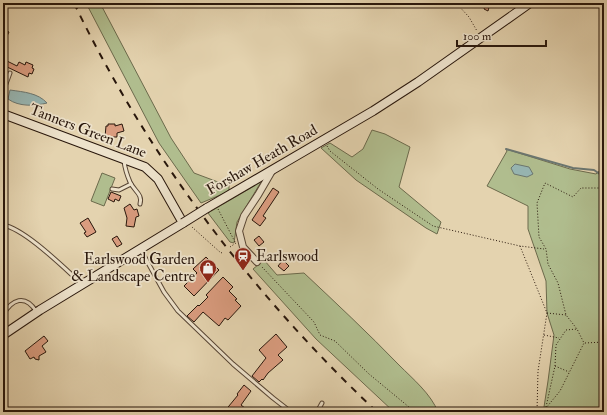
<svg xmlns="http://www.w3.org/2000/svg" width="607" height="415" viewBox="0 0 607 415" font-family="'IM FELL Double Pica',serif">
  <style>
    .green { fill: #b0bd8e; stroke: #6c6a4c }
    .water { fill: #97b6b3; stroke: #6b7670 }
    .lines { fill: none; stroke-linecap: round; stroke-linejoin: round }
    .stream { stroke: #6b7670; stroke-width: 2 }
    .building { fill: #da9c7f; stroke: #28160b }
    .lane-casing { stroke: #574534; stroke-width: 5 }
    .street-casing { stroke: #574534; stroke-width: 8 }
    .secondary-casing { stroke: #28160b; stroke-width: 10 }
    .path { stroke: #28160b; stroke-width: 1; stroke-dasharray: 1 2; stroke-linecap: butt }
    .lane { stroke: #ede2cb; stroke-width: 3 }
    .street { stroke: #ede2cb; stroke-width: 6 }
    .secondary { stroke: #ede2cb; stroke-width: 8 }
    .rail { stroke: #28160b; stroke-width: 2; stroke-dasharray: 7 7; stroke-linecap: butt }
    .secondary-bridge-casing { stroke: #28160b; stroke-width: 10; stroke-linecap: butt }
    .secondary-bridge { stroke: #ede2cb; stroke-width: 8 }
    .labels { text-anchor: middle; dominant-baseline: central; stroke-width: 3.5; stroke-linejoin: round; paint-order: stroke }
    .street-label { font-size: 15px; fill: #28160b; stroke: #ede2cb }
    .poi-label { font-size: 15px; fill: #28160b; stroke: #ede2cb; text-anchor: start }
  </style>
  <rect width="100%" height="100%" fill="#e4d3af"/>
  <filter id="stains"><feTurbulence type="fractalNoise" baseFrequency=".005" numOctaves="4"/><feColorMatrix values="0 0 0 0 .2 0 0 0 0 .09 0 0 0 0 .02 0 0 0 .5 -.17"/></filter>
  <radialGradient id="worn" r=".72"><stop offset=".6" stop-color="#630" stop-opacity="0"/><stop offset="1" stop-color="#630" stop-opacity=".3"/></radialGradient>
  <g class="green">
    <path d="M 86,3 L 100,3 L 171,138 L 194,173 L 218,182 L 229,184 L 229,190 L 225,193 L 201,203 L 159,143 Z"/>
    <path d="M 372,130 L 385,134 L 410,147 L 399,187 L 441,222 L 437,234 L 426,228 L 356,180 L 321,148 L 330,143 L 352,157 L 363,149 Z"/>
    <path d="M 506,149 L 570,169 L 596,174 L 604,167 L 604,412 L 540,412 L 544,407 L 548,381 L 554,335 L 547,313 L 546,281 L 528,229 L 528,206 L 487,186 L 507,151 Z"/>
    <path d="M 102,173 L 115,178 L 104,206 L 91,201 Z"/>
    <path d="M 261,182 L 237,222 L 234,243 L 230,242 L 208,213 Z"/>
    <path d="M 264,260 L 277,275 L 304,273 C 336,303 368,333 399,365 C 413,379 431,394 438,412 L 394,412 L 316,339 L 253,269 Z"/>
  </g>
  <g class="water">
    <path d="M 10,90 C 24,92 38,93 47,103 C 35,106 19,107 8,99 Z"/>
    <path d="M 515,164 L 529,167 L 533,174 L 527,177 L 514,174 L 511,168 Z"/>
  </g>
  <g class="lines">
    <path class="stream" d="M 506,149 L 573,168 L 594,170 L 604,177"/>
  </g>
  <g class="building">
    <path d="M 486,3 L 490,3 L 488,11 L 484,9 Z"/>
    <path d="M 3,29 L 9,32 L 3,44 Z"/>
    <path d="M 3,59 L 17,66 L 19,62 L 25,65 L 26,62 L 33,65 L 32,68 L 34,69 L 32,74 L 29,73 L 28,77 L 3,65 Z"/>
    <path d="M 108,124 L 115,124 L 115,126 L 122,124 L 124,131 L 117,133 L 117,137 L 105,137 L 106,126 L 108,126 Z"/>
    <path d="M 273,188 L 279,192 L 263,216 L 266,218 L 260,226 L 252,220 Z"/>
    <path d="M 111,192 L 121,196 L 119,201 L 115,199 L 114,202 L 108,199 Z"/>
    <path d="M 130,204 L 134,210 L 137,209 L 139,216 L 136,217 L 134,227 L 126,226 L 127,218 L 124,208 Z"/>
    <path d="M 88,218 L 96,232 L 87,237 L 84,233 L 86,232 L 80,223 Z"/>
    <path d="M 117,236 L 122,244 L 117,247 L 112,239 Z"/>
    <path d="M 259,236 L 264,242 L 259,246 L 254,240 Z"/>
    <path d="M 206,257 L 219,270 L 194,296 L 184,286 L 197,273 L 193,269 Z"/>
    <path d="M 283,260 L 289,266 L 284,271 L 278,266 Z"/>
    <path d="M 223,277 L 233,287 L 229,291 L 237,299 L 235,300 L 241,306 L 228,320 L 225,318 L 219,326 L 203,312 L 194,322 L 187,316 L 198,305 L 199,306 L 208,297 L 206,295 Z"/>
    <path d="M 276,334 L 287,347 L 278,355 L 283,360 L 268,373 L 263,380 L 262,379 L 259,382 L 252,376 L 266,358 L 259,350 Z"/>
    <path d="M 44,336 L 48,341 L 42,346 L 46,352 L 39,356 L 39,360 L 35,359 L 34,357 L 30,359 L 25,351 Z"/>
    <path d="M 244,385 L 251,391 L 241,405 L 250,412 L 224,412 L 238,395 L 237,394 Z"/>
  </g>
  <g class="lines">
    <g class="lane-casing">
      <g id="lane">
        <path d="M 3,92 L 10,73"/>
        <path d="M 124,161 C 125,169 127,175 130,182 C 134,191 143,194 140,204"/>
        <path d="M 112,189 L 119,190 L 131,184"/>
        <path d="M 3,225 C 25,229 63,267 81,283"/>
        <path d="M 141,250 L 164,292 L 178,311 L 233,364 L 273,398 L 291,412"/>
        <path d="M 3,315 C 12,299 25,294 36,311"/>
        <path d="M 3,325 L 8,331"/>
        <path d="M 317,412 L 322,403"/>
      </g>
    </g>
    <g class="street-casing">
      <path id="street" d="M 257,262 L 243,247 L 239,231 L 244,216 L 258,195 L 272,171"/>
    </g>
    <g class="secondary-casing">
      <g id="secondary">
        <path d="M 3,114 L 145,167 L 158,179 L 183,223 L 40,310 L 3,335"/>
        <path d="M 207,208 L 373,111 L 418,82 L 530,3"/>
      </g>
    </g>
    <g class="path">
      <path d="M 456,3 L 469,17 L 477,31"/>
      <path d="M 327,146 L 330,151 L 378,189 L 433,226 L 520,246 L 544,249"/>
      <path d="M 218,209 L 235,242"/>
      <path d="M 192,227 L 221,253 L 223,252"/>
      <path d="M 520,246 L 547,313 L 538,371 L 537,412"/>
      <path d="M 230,247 L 236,243"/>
      <path d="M 262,267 L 314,322 L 320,335 L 335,341 L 369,374 L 415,412"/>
      <path d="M 547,313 L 566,315"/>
      <path d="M 544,335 L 559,338"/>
      <path d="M 585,343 L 604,342"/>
      <path d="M 555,366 L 569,372"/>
      <path d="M 546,407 L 555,366 L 556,345 L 566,330 L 577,329"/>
      <path d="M 546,412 L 546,408 L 560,391 L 584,343 L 577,329 L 566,315 L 558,283 L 548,264 L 546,249 L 539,237 L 537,203 L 545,183 L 573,197 L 581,188 L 600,188 L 604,194"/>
    </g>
    <use href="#lane" class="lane"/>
    <use href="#street" class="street"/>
    <use href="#secondary" class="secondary"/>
    <path class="rail" d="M 74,3 C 148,157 253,295 377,412"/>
    <g class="secondary-bridge-casing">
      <path id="secondary-bridge" d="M 183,223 L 207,208"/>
    </g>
    <use href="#secondary-bridge" class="secondary-bridge"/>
  </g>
  <defs>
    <g id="station-pin" transform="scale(0.9)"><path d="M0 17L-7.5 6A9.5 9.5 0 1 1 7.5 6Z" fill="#8f2418" stroke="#ede2cb"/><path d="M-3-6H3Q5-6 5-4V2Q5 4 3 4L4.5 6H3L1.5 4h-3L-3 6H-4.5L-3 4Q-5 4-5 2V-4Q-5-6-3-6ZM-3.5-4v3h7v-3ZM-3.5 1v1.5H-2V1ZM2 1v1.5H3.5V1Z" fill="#fff"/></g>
    <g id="shop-pin" transform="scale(0.9)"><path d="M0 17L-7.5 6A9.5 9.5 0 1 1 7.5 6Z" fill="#8f2418" stroke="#ede2cb"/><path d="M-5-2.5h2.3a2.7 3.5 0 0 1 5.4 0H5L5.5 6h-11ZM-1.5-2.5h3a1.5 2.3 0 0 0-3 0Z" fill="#fff"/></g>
  </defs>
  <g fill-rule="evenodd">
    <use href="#station-pin" x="243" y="256"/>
    <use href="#shop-pin" x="208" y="268"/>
  </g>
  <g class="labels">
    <g class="street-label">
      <text transform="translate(88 131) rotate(21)">Tanners Green Lane</text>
      <text transform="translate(262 160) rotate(-30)">Forshaw Heath Road</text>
    </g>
    <g class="poi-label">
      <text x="256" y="256">Earlswood</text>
      <text x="195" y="259" text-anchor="end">Earlswood Garden<tspan x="195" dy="17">&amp; Landscape Centre</tspan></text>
    </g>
  </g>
  <rect width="607" height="415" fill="none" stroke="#e4d3af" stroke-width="16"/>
  <rect x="4" y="4" width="599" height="407" fill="none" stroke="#28160b" stroke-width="2"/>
  <rect x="8" y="8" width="591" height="399" fill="none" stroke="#28160b"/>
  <path d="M457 40v6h89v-6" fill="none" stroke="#28160b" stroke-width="2"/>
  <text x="463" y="40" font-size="12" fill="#28160b" stroke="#ede2cb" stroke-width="3" paint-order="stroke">100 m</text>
  <rect width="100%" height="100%" filter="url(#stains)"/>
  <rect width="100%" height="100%" fill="url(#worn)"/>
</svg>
